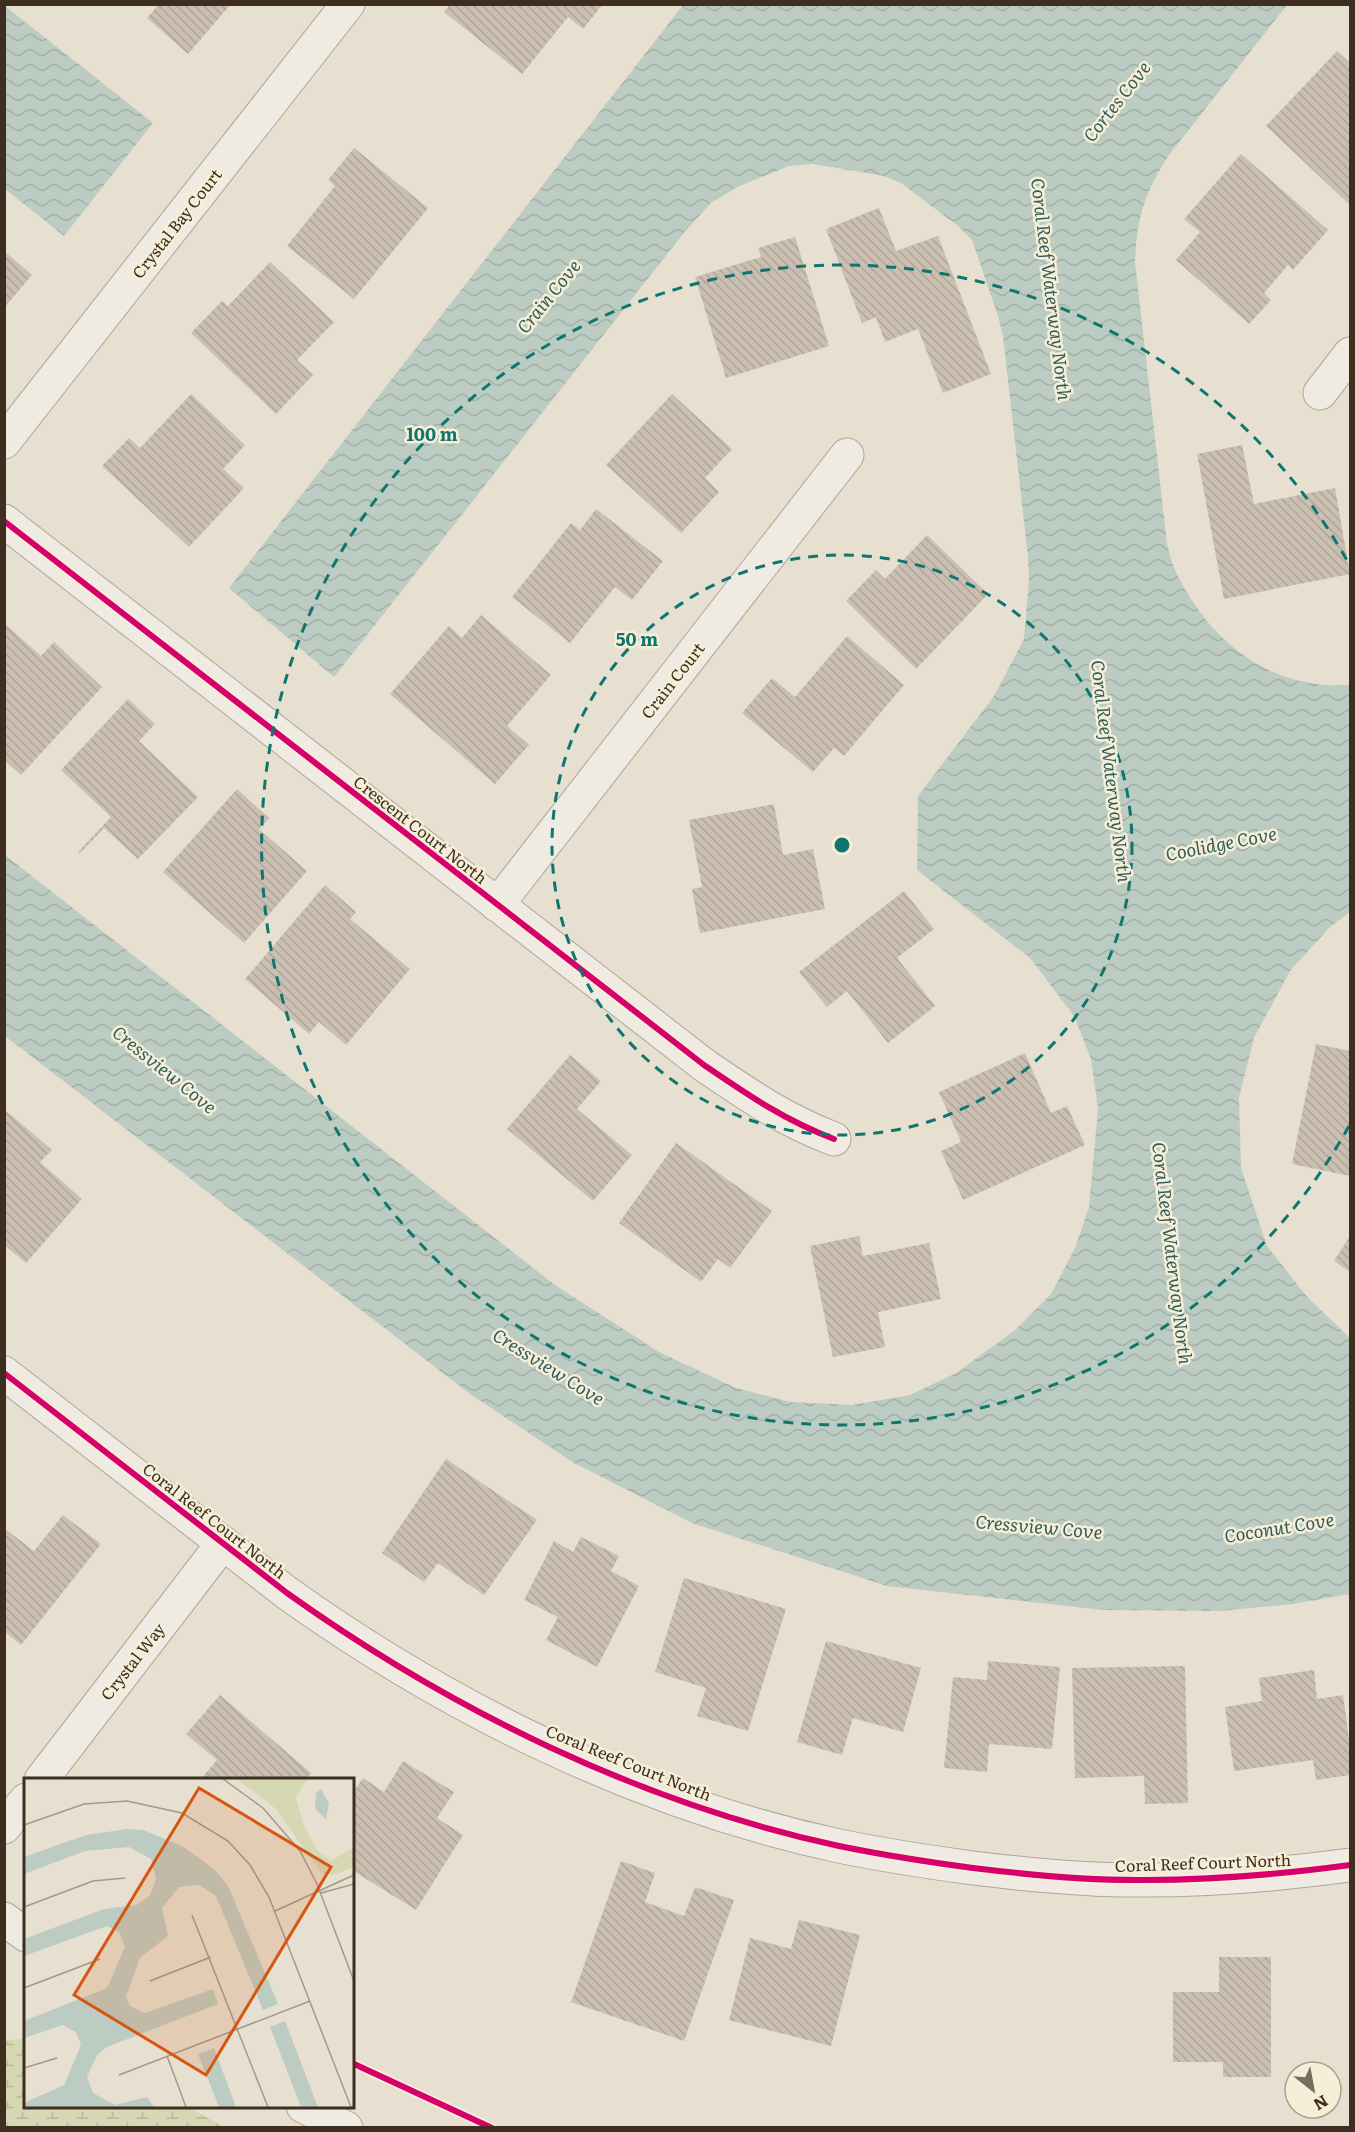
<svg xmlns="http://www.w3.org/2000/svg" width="1355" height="2132" viewBox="0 0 1355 2132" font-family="Literata,serif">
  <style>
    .wetland { fill: url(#wetland-marsh) }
    .water { fill: url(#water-waves) }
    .building { fill: url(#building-back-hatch) }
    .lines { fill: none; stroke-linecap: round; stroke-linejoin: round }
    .minor-casing { stroke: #ada599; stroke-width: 35 }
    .minor { stroke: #efebe3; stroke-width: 33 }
    .cycleway-casing { stroke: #f7eed8; stroke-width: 10 }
    .cycleway { stroke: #d6006c; stroke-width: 6 }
    .ring { fill: none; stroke: #0f766e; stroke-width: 3; stroke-dasharray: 10 8 }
    .labels { text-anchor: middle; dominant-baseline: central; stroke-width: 5; stroke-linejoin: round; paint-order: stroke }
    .street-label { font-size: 16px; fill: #3d2e20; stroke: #f7eed8 }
    .water-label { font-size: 18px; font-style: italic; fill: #2f5d5a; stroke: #f7eed8 }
    .inset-road { fill: none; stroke: #a3998a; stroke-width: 1.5 }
    .view { fill: #d7550e; fill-opacity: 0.15; stroke: #d7550e; stroke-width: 3 }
    .inset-edge { fill: none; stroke: #3d2e20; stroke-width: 3 }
    .centre { fill: #0f766e; stroke: #f7eed8; stroke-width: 3 }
    .ring-label { font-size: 18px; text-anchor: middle; font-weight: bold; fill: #0f766e; stroke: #f7eed8; stroke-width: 5; stroke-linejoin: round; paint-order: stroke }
  </style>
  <defs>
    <pattern id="wetland-marsh" width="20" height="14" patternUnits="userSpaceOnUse" patternTransform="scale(1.5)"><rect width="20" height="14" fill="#d6d7b3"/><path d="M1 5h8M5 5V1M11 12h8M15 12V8" fill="none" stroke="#b9b99a"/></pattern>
    <pattern id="water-waves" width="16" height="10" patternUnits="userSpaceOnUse" patternTransform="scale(1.5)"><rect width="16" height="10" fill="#bcccc2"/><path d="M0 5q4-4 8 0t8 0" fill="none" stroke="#a2b0a6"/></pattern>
    <pattern id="building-back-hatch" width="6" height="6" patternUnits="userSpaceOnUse" patternTransform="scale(1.5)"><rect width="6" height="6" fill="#cbbfb2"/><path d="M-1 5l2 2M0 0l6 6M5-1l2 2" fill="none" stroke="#afa499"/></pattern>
  </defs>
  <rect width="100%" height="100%" fill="#e7e0d1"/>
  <path class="wetland" d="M 25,2038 L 26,2106 L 187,2107 L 225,2127 L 5,2127 L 5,2041 Z"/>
  <g class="water">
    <path d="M 683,5 L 1287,5 L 1169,155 C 1144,194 1137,217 1135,262 L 1167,544 C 1170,554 1172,565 1177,574 C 1210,642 1272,691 1350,685 L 1350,912 L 1330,927 L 1290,971 L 1254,1038 L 1239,1097 L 1241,1168 L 1267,1246 L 1308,1298 L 1350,1338 L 1350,1594 L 1293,1604 L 1220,1611 L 1103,1610 L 887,1586 L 692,1523 L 574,1463 L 470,1394 L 5,1036 L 5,855 L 555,1285 L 659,1352 L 736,1388 L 791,1402 L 852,1405 L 910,1395 L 956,1373 L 1014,1331 L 1051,1294 L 1075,1248 L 1089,1207 L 1098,1109 L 1091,1059 L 1074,1016 L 1030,958 L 917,870 L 918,796 L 994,696 L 1024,639 L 1029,580 L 1028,557 L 1003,336 L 998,316 L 972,240 L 958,226 L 901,183 L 884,176 L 813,164 L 789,166 L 737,187 L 711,203 L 683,234 L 334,677 L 229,588 Z"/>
    <path d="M 5,6 L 153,123 L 64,236 L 5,189 Z"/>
  </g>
  <g class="building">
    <path d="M 159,4 L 231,4 L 188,54 L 147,18 Z"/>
    <path d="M 450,4 L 603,4 L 583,29 L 568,17 L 522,74 L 444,12 Z"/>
    <path d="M 1337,51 L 1350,63 L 1350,205 L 1266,126 Z"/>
    <path d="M 354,148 L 428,208 L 354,299 L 287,246 L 335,186 L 328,180 Z"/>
    <path d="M 1241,154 L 1328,230 L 1293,270 L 1288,265 L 1264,293 L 1271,300 L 1249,324 L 1176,260 L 1200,232 L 1184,219 Z"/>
    <path d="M 879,208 L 896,251 L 938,236 L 991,374 L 943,393 L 918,329 L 885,342 L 876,317 L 862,323 L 826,229 Z"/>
    <path d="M 795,237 L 829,346 L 726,378 L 695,277 L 761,257 L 758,248 Z"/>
    <path d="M 4,251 L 32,275 L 4,308 Z"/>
    <path d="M 270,262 L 334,322 L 297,360 L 313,375 L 276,414 L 191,333 L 222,301 L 228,306 Z"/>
    <path d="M 191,394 L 245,445 L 223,469 L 244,488 L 189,547 L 102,466 L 129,438 L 140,448 Z"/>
    <path d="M 672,394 L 732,449 L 705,478 L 719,492 L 681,533 L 606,465 Z"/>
    <path d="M 1242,445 L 1254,504 L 1335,488 L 1350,574 L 1224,599 L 1197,454 Z"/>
    <path d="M 596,509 L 663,561 L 632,600 L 615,587 L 570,643 L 512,597 L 571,523 L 580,530 Z"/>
    <path d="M 927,535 L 988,594 L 916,669 L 846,601 L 876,570 L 885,579 Z"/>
    <path d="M 481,615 L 551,675 L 507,726 L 529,745 L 495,784 L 390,694 L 449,626 L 462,638 Z"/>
    <path d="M 4,623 L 41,656 L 54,642 L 102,687 L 21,775 L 4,760 Z"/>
    <path d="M 847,636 L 904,685 L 844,756 L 834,748 L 813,772 L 742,713 L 772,678 L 795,697 Z"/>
    <path d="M 128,699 L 155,724 L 139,741 L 198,797 L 138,859 L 104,828 L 80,853 L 78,852 L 111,817 L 61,770 Z"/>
    <path d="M 237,789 L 269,818 L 259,829 L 307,871 L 244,943 L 163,872 Z"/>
    <path d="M 774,804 L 783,855 L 813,849 L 825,909 L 700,933 L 692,889 L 702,887 L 689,820 Z"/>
    <path d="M 325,885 L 356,912 L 350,919 L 410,969 L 346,1045 L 319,1022 L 309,1034 L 245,979 Z"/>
    <path d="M 904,891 L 934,929 L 897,958 L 935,1006 L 888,1043 L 847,991 L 827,1007 L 799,972 Z"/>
    <path d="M 1316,1044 L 1350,1051 L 1350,1176 L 1292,1164 Z"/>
    <path d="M 1025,1053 L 1051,1113 L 1067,1106 L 1085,1145 L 963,1200 L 941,1151 L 961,1142 L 939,1092 Z"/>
    <path d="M 570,1055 L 601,1081 L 577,1109 L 632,1155 L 593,1201 L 507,1129 Z"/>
    <path d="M 4,1109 L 52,1150 L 40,1162 L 82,1199 L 26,1263 L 4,1245 Z"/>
    <path d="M 676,1143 L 772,1211 L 730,1268 L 718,1259 L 701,1282 L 619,1223 Z"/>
    <path d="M 859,1236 L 863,1256 L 929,1243 L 941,1299 L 878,1312 L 885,1347 L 833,1357 L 810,1246 Z"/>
    <path d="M 1350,1236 L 1350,1272 L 1334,1261 Z"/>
    <path d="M 446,1459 L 537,1520 L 484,1595 L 438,1563 L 424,1582 L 382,1553 Z"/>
    <path d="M 63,1515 L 101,1544 L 21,1645 L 4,1631 L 4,1528 L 34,1551 Z"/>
    <path d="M 581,1537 L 619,1556 L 611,1571 L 639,1586 L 597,1667 L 546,1640 L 558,1617 L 524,1600 L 554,1541 L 573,1552 Z"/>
    <path d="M 684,1578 L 786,1609 L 748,1731 L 697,1716 L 706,1688 L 655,1672 Z"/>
    <path d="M 826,1641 L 921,1668 L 903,1732 L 853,1718 L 842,1755 L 797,1742 Z"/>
    <path d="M 988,1661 L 1060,1667 L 1052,1749 L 989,1744 L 987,1772 L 944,1768 L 953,1677 L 987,1680 Z"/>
    <path d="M 1185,1666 L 1188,1803 L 1145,1804 L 1144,1776 L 1075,1778 L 1072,1668 Z"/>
    <path d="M 1314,1670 L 1317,1699 L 1343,1695 L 1350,1747 L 1350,1775 L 1316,1780 L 1313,1760 L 1234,1771 L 1225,1707 L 1262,1701 L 1259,1678 Z"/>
    <path d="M 220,1695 L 311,1773 L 305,1780 L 200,1780 L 217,1760 L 186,1734 Z"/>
    <path d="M 403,1761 L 454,1792 L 437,1818 L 463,1835 L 416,1910 L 352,1870 L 352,1794 L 363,1778 L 384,1792 Z"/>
    <path d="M 621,1861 L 655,1873 L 645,1902 L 684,1916 L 695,1887 L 734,1900 L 684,2041 L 571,2002 Z"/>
    <path d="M 799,1920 L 860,1935 L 831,2046 L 729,2020 L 750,1938 L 791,1949 Z"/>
    <path d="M 1219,1957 L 1271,1957 L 1271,2077 L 1223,2077 L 1223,2062 L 1173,2062 L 1173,1992 L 1219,1992 Z"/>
  </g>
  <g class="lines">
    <g class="minor-casing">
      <g id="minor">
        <path d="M 1320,393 L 1350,354"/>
        <path d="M 4,442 L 348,4"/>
        <path d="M 4,521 L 704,1065 C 748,1095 784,1120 834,1139"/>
        <path d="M 497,905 L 847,455"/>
        <path d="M 4,1373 L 287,1593 C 451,1710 640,1803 839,1846 C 883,1855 928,1862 973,1868 C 1030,1875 1089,1881 1147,1880 C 1215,1880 1283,1874 1350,1865"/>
        <path d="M 41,1780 L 223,1543"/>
        <path d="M 4,1827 L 26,1800"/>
        <path d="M 4,1919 L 26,1935"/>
        <path d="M 303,2106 L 346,2128"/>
      </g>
    </g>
    <use href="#minor" class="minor"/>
    <g class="cycleway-casing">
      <g id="cycleway">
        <path d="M 4,521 L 704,1065 C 748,1095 784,1120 834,1139"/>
        <path d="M 4,1373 L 287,1593 C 451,1710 640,1803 839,1846 C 883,1855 928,1862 973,1868 C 1030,1875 1089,1881 1147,1880 C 1215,1880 1283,1874 1350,1865"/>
        <path d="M 352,2063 L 492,2128"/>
      </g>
    </g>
    <use href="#cycleway" class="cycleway"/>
  </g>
  <g class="ring">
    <circle cx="842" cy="845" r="290"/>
    <path d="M1349 1126A580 580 0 1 1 1349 564"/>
  </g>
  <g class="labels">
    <g class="street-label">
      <text transform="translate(176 223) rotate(-52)">Crystal Bay Court</text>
      <text transform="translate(672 680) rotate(-52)">Crain Court</text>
      <text transform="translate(421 829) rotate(38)">Crescent Court North</text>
      <text transform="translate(215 1520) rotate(38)">Coral Reef Court North</text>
      <text transform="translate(132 1661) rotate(-52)">Crystal Way</text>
      <text transform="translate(629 1762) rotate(22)">Coral Reef Court North</text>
      <text transform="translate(1203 1862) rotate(-2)">Coral Reef Court North</text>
    </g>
    <g class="water-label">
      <text transform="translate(1116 101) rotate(-52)">Cortes Cove</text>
      <text transform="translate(1052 289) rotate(83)">Coral Reef Waterway North</text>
      <text transform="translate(548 296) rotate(-51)">Crain Cove</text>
      <text transform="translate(1112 771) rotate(83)">Coral Reef Waterway North</text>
      <text transform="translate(1221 843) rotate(-11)">Coolidge Cove</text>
      <text transform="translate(165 1069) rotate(39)">Cressview Cove</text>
      <text transform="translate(1173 1253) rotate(83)">Coral Reef Waterway North</text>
      <text transform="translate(549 1366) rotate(32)">Cressview Cove</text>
      <text transform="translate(1039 1526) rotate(5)">Cressview Cove</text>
      <text transform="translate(1279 1527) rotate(-9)">Coconut Cove</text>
    </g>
  </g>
  <g transform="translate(24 1778)">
    <rect width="330" height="330" fill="#e7e0d1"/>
    <path d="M 213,1 L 283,1 L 272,19 L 279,46 L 293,72 L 307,83 L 330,69 L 330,89 L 308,97 L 298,96 L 251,30 Z" fill="#d6d7b3"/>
    <path d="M 297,11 L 305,26 L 302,41 L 291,31 L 292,15 ZM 104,51 L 119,52 L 158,68 L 189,90 L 204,108 L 254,226 L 239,232 L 192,118 L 175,107 L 155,109 L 138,130 L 144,158 L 116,180 L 102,219 L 106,228 L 121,235 L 189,211 L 194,226 L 83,269 L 73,277 L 63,299 L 69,315 L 91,327 L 123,319 L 130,329 L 0,329 L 0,325 L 40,307 L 57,267 L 52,254 L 39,247 L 0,260 L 0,243 L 83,210 L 101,169 L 95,154 L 83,148 L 0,178 L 0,161 L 80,131 L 113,127 L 126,117 L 132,101 L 127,81 L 105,69 L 61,73 L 0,96 L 0,79 L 62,57 ZM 261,243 L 294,329 L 277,329 L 246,249 ZM 190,270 L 212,329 L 195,329 L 174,276 Z" fill="#bcccc2"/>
    <path class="inset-road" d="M 199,1 L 239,30 L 276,73 L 293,106 L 330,203M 0,47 L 60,26 L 103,23 L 158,35 L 204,63 L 226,87 L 245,119 L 327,329M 297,115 L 330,106M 0,129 L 69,103 L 101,100M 251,133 L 330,97M 168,137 L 244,329M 126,203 L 187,179M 0,210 L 76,181M 143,278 L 162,329M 0,290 L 33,280M 95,297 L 286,223"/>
    <path class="view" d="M 175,10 L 307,89 L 182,297 L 50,217 Z"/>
    <rect width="330" height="330" class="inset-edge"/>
  </g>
  <circle cx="842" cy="845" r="9" class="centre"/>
  <g class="ring-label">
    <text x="432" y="441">100 m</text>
    <text x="637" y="646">50 m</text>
  </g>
  <rect width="1355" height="2132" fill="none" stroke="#3d2e20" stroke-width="12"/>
  <g transform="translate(1313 2090) rotate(149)"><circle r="28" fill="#f7eed8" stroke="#ada18e" stroke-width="1.5"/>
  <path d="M0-4.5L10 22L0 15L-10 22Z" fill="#786c5e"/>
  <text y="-9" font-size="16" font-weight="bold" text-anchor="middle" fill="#3d2e20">N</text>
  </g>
</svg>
